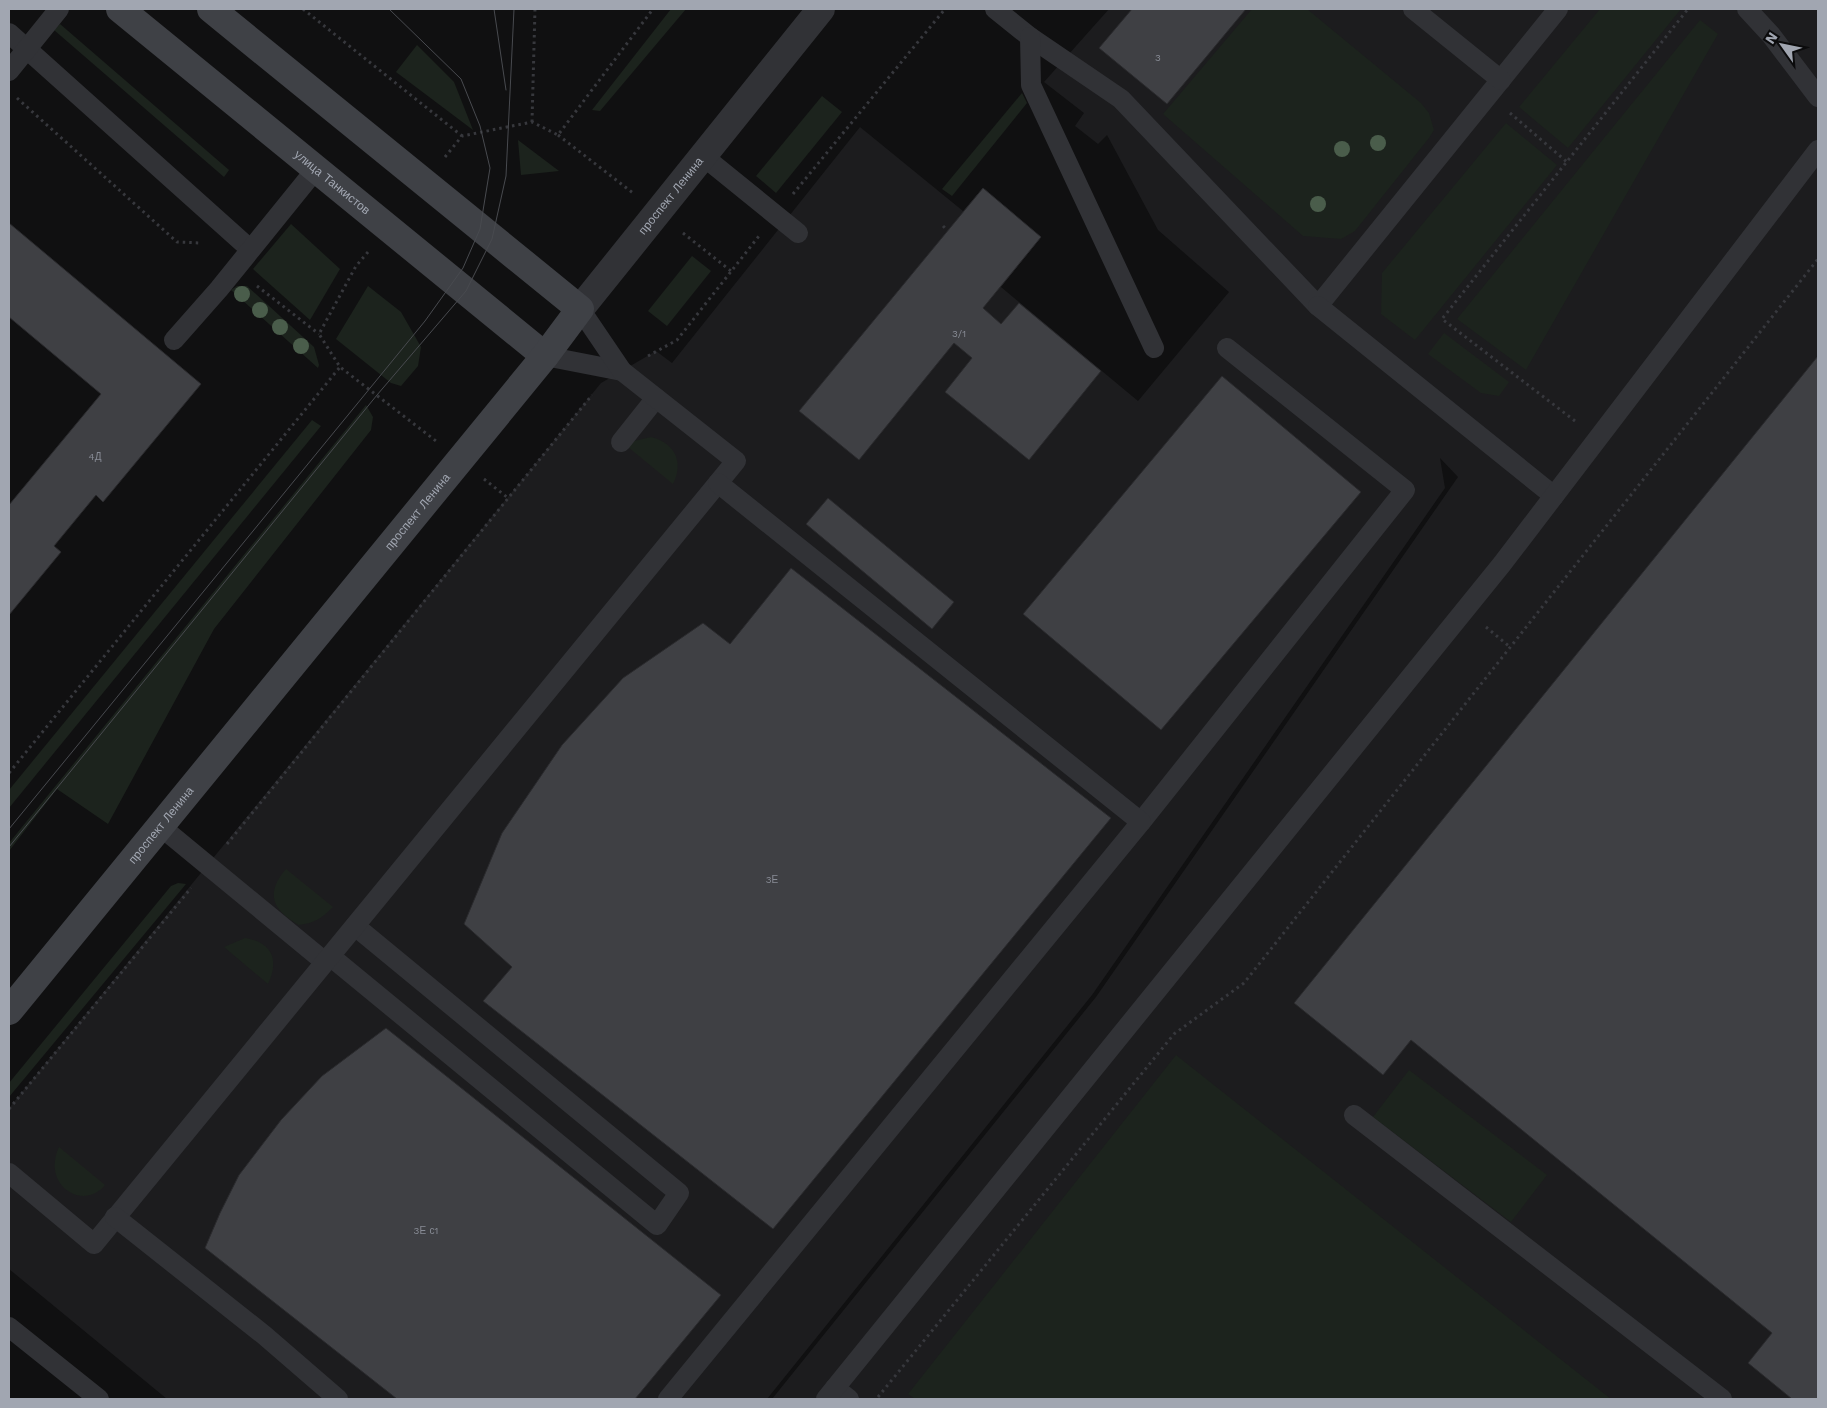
<svg xmlns="http://www.w3.org/2000/svg" width="1827" height="1408" viewBox="0 0 1827 1408" font-family="'Work Sans',sans-serif">
  <style>
    .built { fill: #1c1c1e }
    .green { fill: #1c231d }
    .building { fill: #3f4044; stroke: #2a2a2d }
    .lines { fill: none; stroke-linecap: round; stroke-linejoin: round }
    .path { stroke: #37383d; stroke-width: 3; stroke-dasharray: 2.5 4; stroke-linecap: butt }
    .service { stroke: #313236; stroke-width: 20 }
    .tertiary { stroke: #313236; stroke-width: 28 }
    .secondary { stroke: #3f4146; stroke-width: 28 }
    .tram { stroke: #484a4f; stroke-width: 1 }
    .tree { fill: #4a5d4b }
    .labels { text-anchor: middle; dominant-baseline: central; stroke-width: 4; stroke-linejoin: round; paint-order: stroke }
    .number-label { font-size: 10px; fill: #888c96 }
    .street-label { font-size: 12px; fill: #a1a6b1; stroke: #0b0b0c }
  </style>
  <rect width="100%" height="100%" fill="#101011"/>
  <path class="built" d="M 1109,9 L 1818,9 L 1818,1399 L 772,1399 L 1096,997 L 1458,477 L 1440,458 L 1445,488 L 1092,995 L 767,1399 L 167,1399 L 9,1269 L 9,1108 L 601,383 L 656,351 L 672,363 L 860,127 L 963,211 L 983,188 L 1041,237 L 1001,287 L 1138,401 L 1229,292 L 1158,230 L 1107,135 L 1098,144 L 1075,126 L 1084,113 L 1044,82 Z"/>
  <g class="green">
    <path d="M 671,9 L 686,9 L 600,111 L 592,110 Z"/>
    <path d="M 1252,9 L 1307,9 L 1421,103 L 1429,113 L 1434,130 L 1429,138 L 1355,231 L 1341,239 L 1303,236 L 1163,114 Z"/>
    <path d="M 1600,9 L 1681,9 L 1568,148 L 1519,107 Z"/>
    <path d="M 1700,20 L 1718,34 L 1526,370 L 1457,319 Z"/>
    <path d="M 60,24 L 229,170 L 224,177 L 54,30 Z"/>
    <path d="M 417,45 L 454,82 L 473,130 L 396,72 Z"/>
    <path d="M 1022,93 L 1027,103 L 952,196 L 942,189 Z"/>
    <path d="M 822,96 L 842,112 L 776,193 L 756,176 Z"/>
    <path d="M 1506,123 L 1557,165 L 1415,340 L 1381,314 L 1382,273 Z"/>
    <path d="M 518,140 L 559,171 L 521,175 Z"/>
    <path d="M 291,224 L 340,269 L 310,320 L 253,269 Z"/>
    <path d="M 692,256 L 711,271 L 667,326 L 648,311 Z"/>
    <path d="M 237,286 L 247,286 L 314,347 L 319,365 L 318,368 L 231,290 Z"/>
    <path d="M 368,286 L 401,312 L 421,347 L 418,366 L 401,386 L 391,383 L 336,339 Z"/>
    <path d="M 1444,333 L 1509,382 L 1499,396 L 1481,393 L 1428,354 Z"/>
    <path d="M 366,405 L 373,417 L 371,430 L 214,629 L 108,824 L 57,789 L 9,851 L 9,843 Z"/>
    <path d="M 312,420 L 321,426 L 9,808 L 9,790 Z"/>
    <path d="M 651,437 C 675,443 684,462 673,484 L 628,447 L 634,441 Z"/>
    <path d="M 286,869 L 333,907 C 322,918 315,923 299,925 C 272,910 265,893 286,869 Z"/>
    <path d="M 178,883 L 186,884 L 9,1097 L 9,1083 L 171,886 Z"/>
    <path d="M 245,938 C 271,942 280,959 268,984 L 224,947 Z"/>
    <path d="M 1176,1055 L 1611,1399 L 915,1399 L 908,1394 Z"/>
    <path d="M 1409,1070 L 1547,1175 L 1511,1222 L 1373,1117 Z"/>
    <path d="M 59,1147 L 105,1185 C 83,1212 41,1185 59,1147 Z"/>
  </g>
  <g class="building">
    <path d="M 1132,9 L 1246,9 L 1167,104 L 1099,48 Z"/>
    <path d="M 983,188 L 1041,237 L 983,308 L 1001,324 L 1019,303 L 1101,371 L 1029,460 L 945,392 L 972,358 L 954,343 L 859,460 L 799,411 Z"/>
    <path d="M 9,223 L 201,384 L 103,502 L 96,495 L 54,546 L 61,552 L 9,615 L 9,505 L 101,394 L 9,317 Z"/>
    <path d="M 1818,356 L 1818,1397 L 1816,1399 L 1792,1399 L 1748,1363 L 1772,1333 L 1411,1040 L 1383,1075 L 1294,1003 Z"/>
    <path d="M 1222,376 L 1361,492 L 1161,730 L 1023,614 Z"/>
    <path d="M 828,498 L 954,602 L 932,629 L 806,524 Z"/>
    <path d="M 791,568 L 1111,818 L 773,1229 L 483,1001 L 512,967 L 464,924 L 502,833 L 562,745 L 623,678 L 703,623 L 730,644 Z"/>
    <path d="M 386,1028 L 721,1295 L 635,1399 L 397,1399 L 205,1248 L 220,1213 L 239,1175 L 281,1120 L 322,1076 Z"/>
  </g>
  <g class="lines">
    <g class="path">
      <path d="M 303,9 L 462,136"/>
      <path d="M 17,98 L 177,242 L 201,243"/>
      <path d="M 1510,113 L 1567,162"/>
      <path d="M 532,122 L 535,9"/>
      <path d="M 558,135 L 633,193"/>
      <path d="M 445,157 L 462,136 L 532,122 L 558,135 L 653,9"/>
      <path d="M 793,194 L 945,9"/>
      <path d="M 943,226 L 947,230"/>
      <path d="M 683,233 L 731,271"/>
      <path d="M 368,252 L 356,266 L 319,334 L 340,367 L 436,441"/>
      <path d="M 257,286 L 319,334"/>
      <path d="M 648,356 L 677,340 L 759,236"/>
      <path d="M 1575,421 L 1442,319 L 1688,9"/>
      <path d="M 484,479 L 508,498"/>
      <path d="M 1486,627 L 1510,647"/>
      <path d="M 9,773 L 340,367"/>
      <path d="M 227,844 L 592,395"/>
      <path d="M 9,1109 L 191,888"/>
      <path d="M 878,1397 L 1174,1034 L 1244,983 L 1818,259"/>
    </g>
    <g class="service">
      <path d="M 995,9 L 1030,37 L 1121,99 L 1318,306 L 1558,9"/>
      <path d="M 1413,9 L 1501,80"/>
      <path d="M 1747,9 L 1771,35 L 1818,97"/>
      <path d="M 9,33 L 250,249"/>
      <path d="M 1030,37 L 1031,85 L 1154,348"/>
      <path d="M 9,71 L 59,9"/>
      <path d="M 703,156 L 798,233"/>
      <path d="M 1318,306 L 1554,496"/>
      <path d="M 174,340 L 219,289 L 316,169"/>
      <path d="M 545,356 L 622,371"/>
      <path d="M 621,442 L 656,398"/>
      <path d="M 1141,822 L 1405,490 L 1227,348"/>
      <path d="M 160,826 L 325,962"/>
      <path d="M 330,956 L 657,1225 L 679,1193 L 355,926"/>
      <path d="M 1354,1115 L 1722,1399"/>
      <path d="M 9,1173 L 94,1244 L 736,461 L 622,371 L 580,309"/>
      <path d="M 115,1217 L 264,1335 L 338,1399"/>
      <path d="M 9,1327 L 99,1399"/>
      <path d="M 835,1388 L 849,1399"/>
      <path d="M 668,1399 L 1141,822 L 718,483"/>
      <path d="M 826,1399 L 1502,564 L 1818,150"/>
    </g>
    <path class="tertiary" id="s1" d="M 580,309 L 821,9"/>
    <g class="secondary">
      <path id="s2" d="M 120,9 L 545,356"/>
      <path id="s3" d="M 9,1011 L 545,356 L 580,309 L 211,9"/>
    </g>
    <g class="tram">
      <path d="M 494,9 L 506,90"/>
      <path d="M 9,829 L 425,321 L 463,268 L 480,229 L 490,168 L 480,126 L 461,79 L 389,9"/>
      <path d="M 9,847 L 377,395 L 466,291 L 492,239 L 506,176 L 514,9"/>
    </g>
  </g>
  <g class="tree">
    <circle cx="1378" cy="143" r="8"/>
    <circle cx="1342" cy="149" r="8"/>
    <circle cx="1318" cy="204" r="8"/>
    <circle cx="242" cy="294" r="8"/>
    <circle cx="260" cy="310" r="8"/>
    <circle cx="280" cy="327" r="8"/>
    <circle cx="301" cy="346" r="8"/>
  </g>
  <g class="labels">
    <g class="number-label">
      <text x="1158" y="57">3</text>
      <text x="959" y="333">3/1</text>
      <text x="95" y="456">4Д</text>
      <text x="772" y="879">3Е</text>
      <text x="426" y="1230">3Е с1</text>
    </g>
    <g class="street-label">
      <text stroke="none"><textPath href="#s2" startOffset="274">улица Танкистов</textPath></text>
      <text stroke="none"><textPath href="#s1" startOffset="145">проспект Ленина</textPath></text>
      <text stroke="none"><textPath href="#s3" startOffset="645">проспект Ленина</textPath></text>
      <text stroke="none"><textPath href="#s3" startOffset="240">проспект Ленина</textPath></text>
    </g>
  </g>
  <rect width="1827" height="1408" fill="none" stroke="#a1a6b1" stroke-width="20"/>
  <g transform="translate(1782 45) rotate(303)" stroke="#0b0b0c" stroke-width="4" paint-order="stroke">
  <path d="M0-4L9 19L0 12L-9 19Z" fill="#a1a6b1"/>
  <text y="-8" font-size="14" font-weight="bold" text-anchor="middle" fill="#a1a6b1">N</text>
  </g>
</svg>
